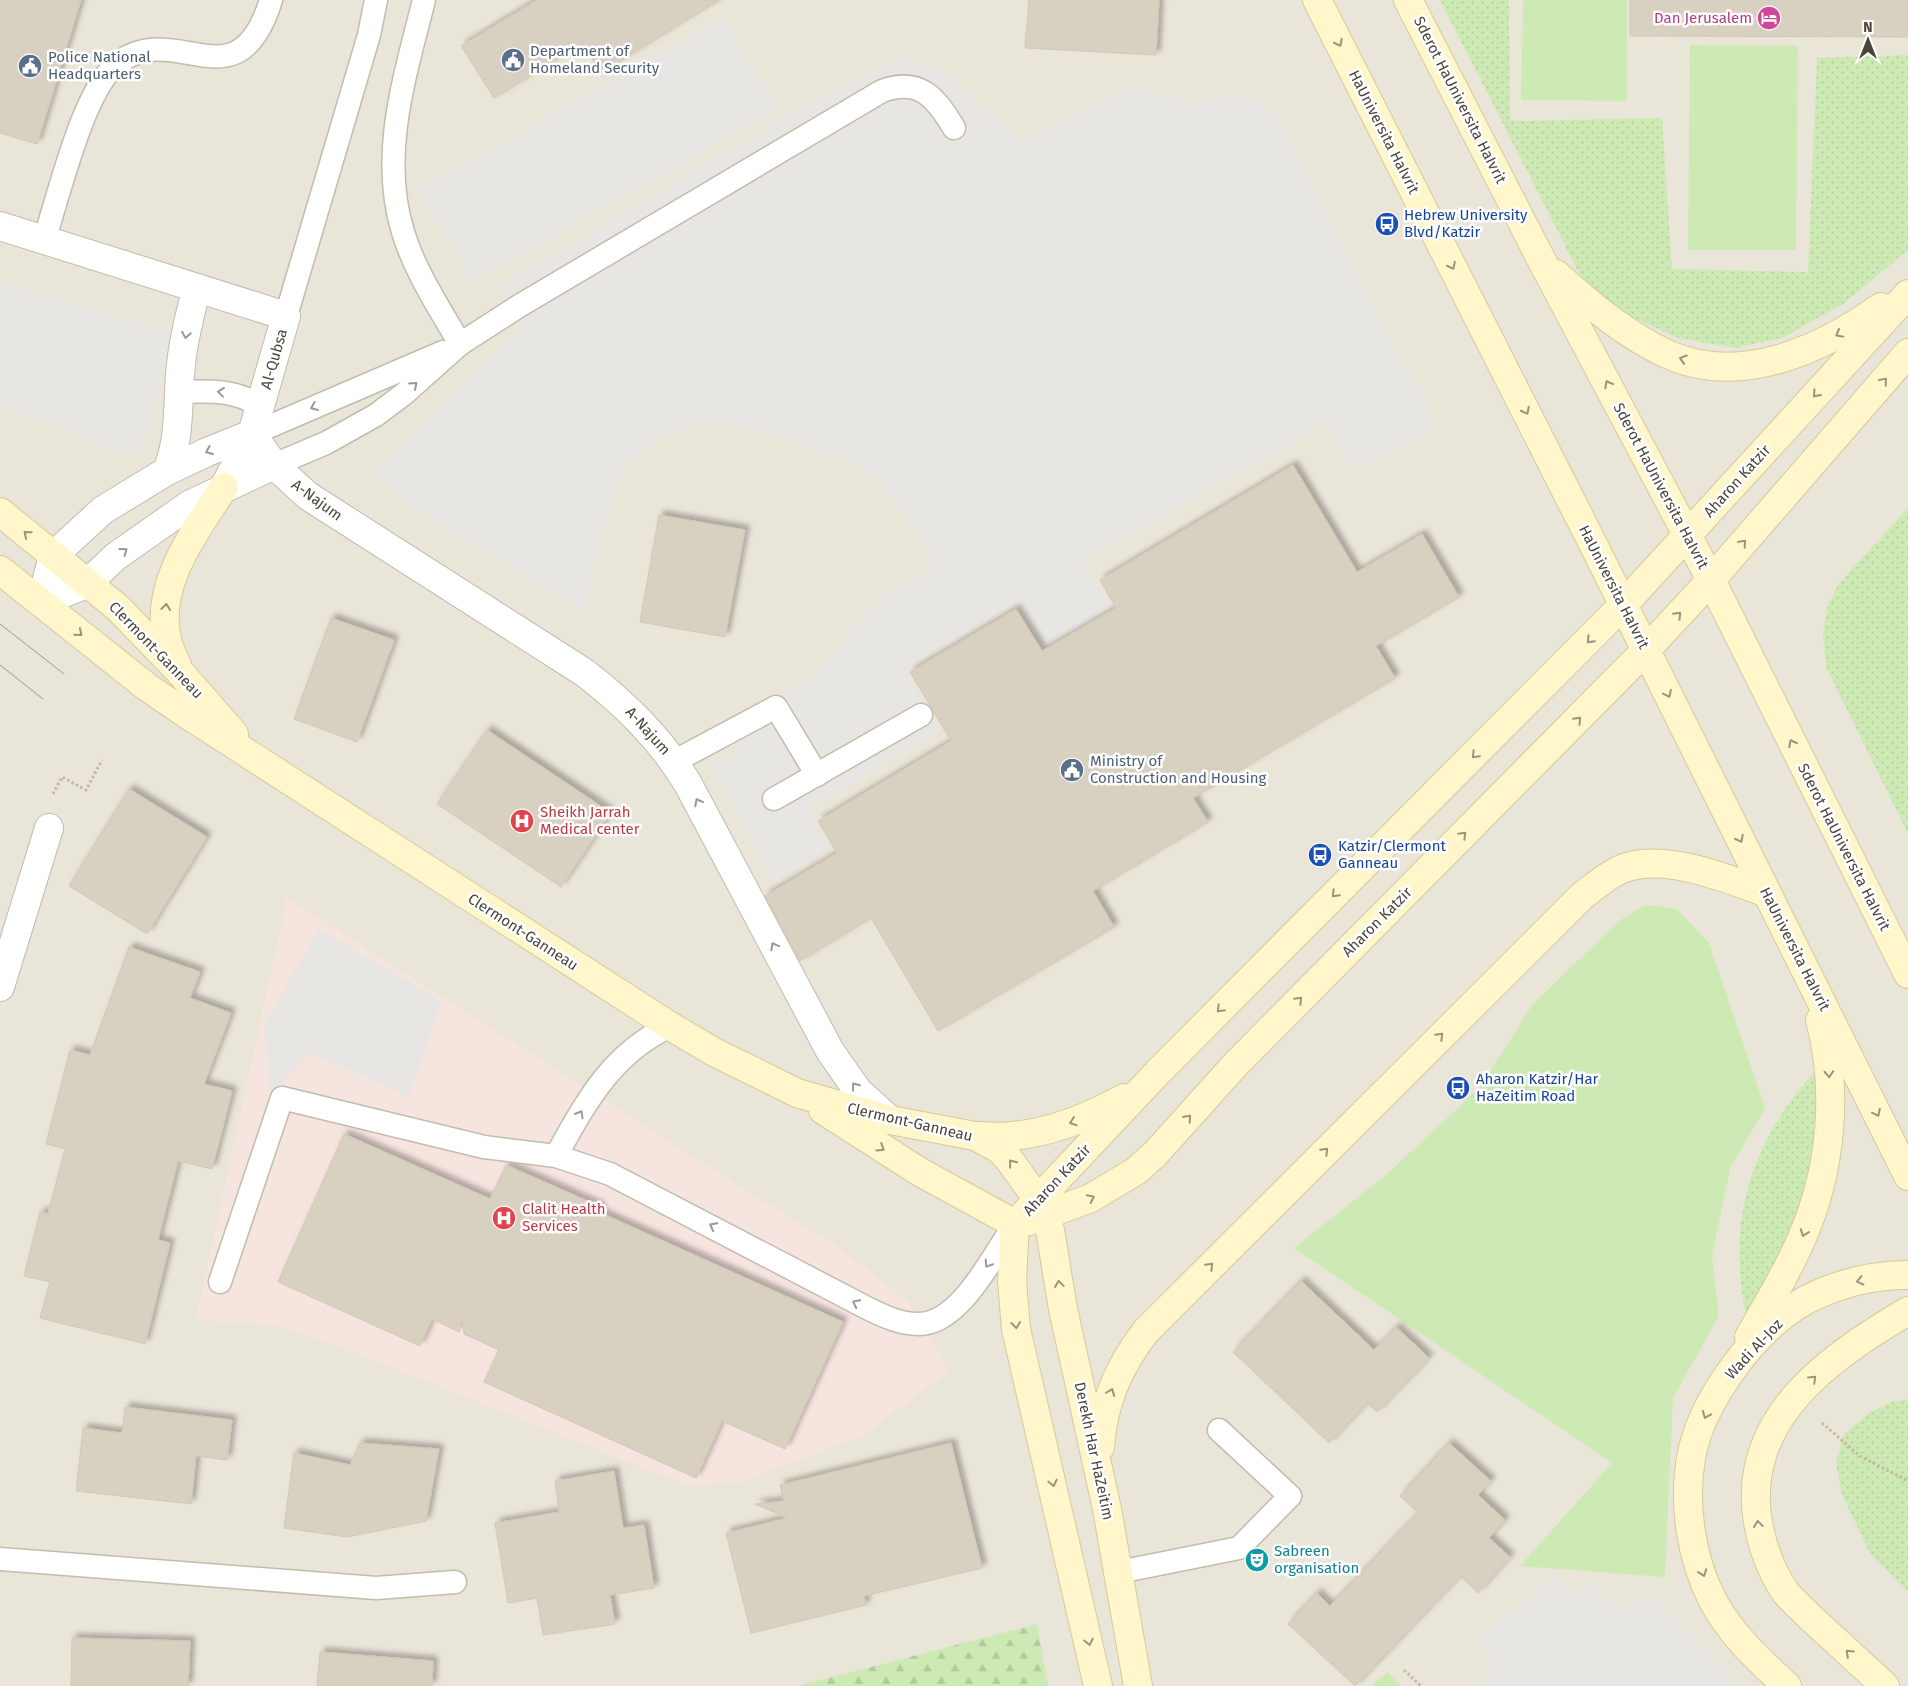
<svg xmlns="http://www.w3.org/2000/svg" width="1908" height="1686" viewBox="0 0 1908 1686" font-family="'Fira Sans',sans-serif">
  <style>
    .residential { fill: #eae5d9 }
    .medical { fill: #f6e4df }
    .grass { fill: #ceeab4 }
    .forest { fill: url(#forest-firs) }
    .park { fill: url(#park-dots) }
    .parking { fill: #e7e6e2 }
    .building { fill: #d8d0c0; stroke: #d3c8b3; filter: url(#shadow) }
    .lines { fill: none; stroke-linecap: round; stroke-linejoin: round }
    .lane-casing { stroke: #c2bcad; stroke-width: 25 }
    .street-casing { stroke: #c2bcad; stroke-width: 30 }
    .secondary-casing { stroke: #d6c99b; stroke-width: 30 }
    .path { stroke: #c3b99e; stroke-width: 3; stroke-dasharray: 2.5 2.5; stroke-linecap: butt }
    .lane { stroke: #fff; stroke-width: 22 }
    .street { stroke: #fff; stroke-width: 28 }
    .secondary { stroke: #fff6cc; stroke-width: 28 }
    .tram { stroke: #999; stroke-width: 1 }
    .oneway { stroke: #9b947b }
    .oneway2 { stroke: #9b9892 }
    .labels { text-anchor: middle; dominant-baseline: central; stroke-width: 5; stroke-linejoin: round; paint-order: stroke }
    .hotel-label { font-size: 15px; fill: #b23c85; stroke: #fff; text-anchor: end }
    .service-label { font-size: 15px; fill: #4e5e75; stroke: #fff; text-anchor: start }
    .street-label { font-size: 15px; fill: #4a4439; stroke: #fff }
    .transit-label { font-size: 15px; fill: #164399; stroke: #fff; text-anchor: start }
    .health-label { font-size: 15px; fill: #be3a42; stroke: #fff; text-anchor: start }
    .culture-label { font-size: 15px; fill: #0d838f; stroke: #fff; text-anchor: start }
  </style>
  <defs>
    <pattern id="forest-firs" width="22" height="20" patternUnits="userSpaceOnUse" patternTransform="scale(1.25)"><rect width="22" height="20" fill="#ceeab4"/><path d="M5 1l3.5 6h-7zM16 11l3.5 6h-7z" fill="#b2ca9c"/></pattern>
    <pattern id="park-dots" width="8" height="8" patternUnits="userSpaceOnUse" patternTransform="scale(1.25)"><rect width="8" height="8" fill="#ceeab4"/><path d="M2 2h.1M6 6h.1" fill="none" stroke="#b2ca9c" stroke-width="1.8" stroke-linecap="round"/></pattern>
    <filter id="shadow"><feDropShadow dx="4.5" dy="-4.5" stdDeviation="2.5" flood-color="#0004"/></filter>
  </defs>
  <rect width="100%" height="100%" fill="#f6f3eb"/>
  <rect class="residential" x="0" y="0" width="1908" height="1686"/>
  <path class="medical" d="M 287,898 L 747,1191 L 835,1245 L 908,1301 L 949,1371 L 861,1437 L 744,1481 L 690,1487 L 366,1357 L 278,1326 L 196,1319 Z"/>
  <g class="grass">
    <path d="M 1523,0 L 1627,0 L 1627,101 L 1521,100 Z"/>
    <path d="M 1690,45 L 1798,46 L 1796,250 L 1688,250 Z"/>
    <path d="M 1645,905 L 1677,909 L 1709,943 L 1765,1108 L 1730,1169 L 1712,1256 L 1719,1316 L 1673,1398 L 1665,1577 L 1520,1566 L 1612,1463 L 1294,1248 L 1386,1175 L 1479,1088 L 1533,1004 L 1620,920 Z"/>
    <path d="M 1387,1672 L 1402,1686 L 1372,1686 Z"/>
  </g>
  <path class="forest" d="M 1037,1624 L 1048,1686 L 797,1686 Z"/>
  <g class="park">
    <path d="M 1440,0 L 1509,0 L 1510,121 L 1662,118 L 1672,269 L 1808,272 L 1817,58 L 1908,55 L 1908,250 L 1843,304 L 1782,338 L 1735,348 L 1678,338 L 1608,306 L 1579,273 Z"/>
    <path d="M 1908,508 L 1908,834 L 1826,667 L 1823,634 L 1827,608 L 1839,583 Z"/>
    <path d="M 1817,1069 C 1817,1123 1815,1181 1793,1231 C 1779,1262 1762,1291 1747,1320 C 1725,1224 1750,1141 1817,1069 Z"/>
    <path d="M 1908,1399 L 1908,1592 L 1870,1553 L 1842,1495 L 1836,1463 L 1844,1434 L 1869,1413 L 1891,1402 Z"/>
  </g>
  <g class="parking">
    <path d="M 725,18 L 777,110 L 472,282 L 419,189 Z"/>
    <path d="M 902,58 L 923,62 L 950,75 L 1019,143 L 1131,87 L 1188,102 L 1238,96 L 1267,103 L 1438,427 L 1355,471 L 1326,423 L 1083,561 L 1112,606 L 1047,646 L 1017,601 L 905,670 L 941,732 L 807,809 L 829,847 L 774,882 L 711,768 L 741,751 L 726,720 L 784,692 L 809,677 L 828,661 L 861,618 L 882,597 L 935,565 L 904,514 L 882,486 L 859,466 L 767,432 L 713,424 L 669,432 L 628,463 L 603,523 L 585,611 L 421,513 L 373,475 L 522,329 L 497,288 L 852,78 Z"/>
    <path d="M 0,282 L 174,333 L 147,434 L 132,457 L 0,404 Z"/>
    <path d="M 319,929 L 442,1001 L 408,1097 L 310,1052 L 271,1095 L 264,1024 Z"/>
    <path d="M 1552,1577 L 1573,1597 L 1589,1582 L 1626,1613 L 1650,1593 L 1742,1686 L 1472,1686 L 1495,1665 L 1477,1642 Z"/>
  </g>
  <g class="building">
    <path d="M 0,0 L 81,0 L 37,144 L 0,133 Z"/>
    <path d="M 537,0 L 719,0 L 601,73 L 583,44 L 494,98 L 461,46 Z"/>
    <path d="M 1029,0 L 1159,0 L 1156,55 L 1025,48 Z"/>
    <path d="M 1630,0 L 1908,0 L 1908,37 L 1630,36 Z"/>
    <path d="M 1293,465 L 1357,572 L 1422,534 L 1459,597 L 1376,646 L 1395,678 L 1193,798 L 1208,822 L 1093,891 L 1114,927 L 938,1031 L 871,918 L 800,961 L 765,896 L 837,853 L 818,821 L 951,741 L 910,672 L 1016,609 L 1042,651 L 1116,608 L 1100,580 Z"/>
    <path d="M 659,515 L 745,530 L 725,637 L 640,622 Z"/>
    <path d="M 331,618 L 394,640 L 357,742 L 294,719 Z"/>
    <path d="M 487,730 L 611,813 L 561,887 L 437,804 Z"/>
    <path d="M 129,789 L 207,837 L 147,934 L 69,886 Z"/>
    <path d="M 129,947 L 200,972 L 190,998 L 231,1013 L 204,1084 L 232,1091 L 212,1169 L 178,1161 L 158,1240 L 170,1243 L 145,1344 L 40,1318 L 50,1282 L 24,1276 L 40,1212 L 48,1214 L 65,1149 L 46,1144 L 70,1050 L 90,1055 Z"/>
    <path d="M 344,1134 L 490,1199 L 506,1165 L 601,1207 L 599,1212 L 843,1322 L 785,1449 L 722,1421 L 696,1478 L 484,1382 L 499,1350 L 464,1334 L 462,1317 L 459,1332 L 432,1319 L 420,1346 L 278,1282 Z"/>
    <path d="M 1301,1281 L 1374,1350 L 1396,1327 L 1429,1358 L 1377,1412 L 1367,1403 L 1329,1443 L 1233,1352 Z"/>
    <path d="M 125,1407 L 232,1420 L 227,1460 L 196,1456 L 191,1504 L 76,1491 L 83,1428 L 122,1433 Z"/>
    <path d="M 360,1443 L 439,1449 L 426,1521 L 347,1537 L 284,1528 L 294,1453 L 350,1465 Z"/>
    <path d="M 951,1443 L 982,1568 L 864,1596 L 866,1605 L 751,1633 L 726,1533 L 787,1518 L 755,1504 L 784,1501 L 780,1485 Z"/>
    <path d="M 1449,1443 L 1491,1481 L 1478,1495 L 1505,1520 L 1489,1538 L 1510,1557 L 1478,1593 L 1460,1576 L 1355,1686 L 1288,1624 L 1317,1593 L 1330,1606 L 1418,1513 L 1400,1496 Z"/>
    <path d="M 614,1471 L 623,1528 L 644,1525 L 654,1588 L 610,1595 L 615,1624 L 543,1635 L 537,1598 L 508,1603 L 495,1523 L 559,1512 L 555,1481 Z"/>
    <path d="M 72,1638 L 190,1641 L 188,1686 L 71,1686 Z"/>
    <path d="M 320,1652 L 433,1661 L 432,1686 L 317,1686 Z"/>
  </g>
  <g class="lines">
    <g class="lane-casing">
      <g id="lane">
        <path d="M 424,0 C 405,76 379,155 403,232 C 415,272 440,309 460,344"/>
        <path d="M 44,240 C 59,196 83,89 118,63 C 177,18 237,109 271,0"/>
        <path d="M 286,316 L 369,35 L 376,0"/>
        <path d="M 179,392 C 208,391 236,389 261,407"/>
        <path d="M 252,434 L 443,352"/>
        <path d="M 274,465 L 326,443 L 376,415 L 404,394 L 460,344 L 519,306 L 882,91 C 920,77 936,98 954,128"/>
        <path d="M 675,761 L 776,707 L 817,775"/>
        <path d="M 774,799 L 921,715"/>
        <path d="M 556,1156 C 586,1102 611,1054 670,1026"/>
        <path d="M 220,1282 L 282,1098 L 484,1147 L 556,1156 L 610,1174 L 867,1308 C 883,1316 900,1324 918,1324 C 960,1325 993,1255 1015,1224"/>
        <path d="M 0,1559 L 376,1588 L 455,1582"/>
        <path d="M 1119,1572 L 1239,1548 L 1290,1496 L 1219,1430"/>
      </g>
    </g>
    <g class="street-casing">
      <g id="street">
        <path d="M 0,226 L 286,316 L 252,434 L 224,487"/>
        <path d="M 252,434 L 274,465 L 308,496 L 585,673 C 626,705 661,739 688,784 L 830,1051 L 858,1091 L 890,1120"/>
        <path d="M 167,471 C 181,437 177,400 181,364 C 184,338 190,313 197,288"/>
        <path d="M 41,602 L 53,556 L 103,510 L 167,471 L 207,452 L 252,434"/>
        <path d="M 41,602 L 87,584 L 115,557 L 189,505 L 274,465"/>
        <path d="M 0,987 L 49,828"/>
      </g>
    </g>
    <g class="secondary-casing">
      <g id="secondary">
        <path d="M 1317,0 L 1593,544 L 1908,1176"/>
        <path d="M 1408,0 L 1542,261 L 1711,580 L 1908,974"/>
        <path d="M 1556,274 C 1589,304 1626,335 1667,354 C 1740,387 1821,350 1881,307"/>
        <path d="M 0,512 L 118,608 L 179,671 L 234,734"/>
        <path d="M 0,570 L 147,687 L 185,713 L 670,1026 L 714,1052 L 797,1093 L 890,1120 L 975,1136 L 999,1149 L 1008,1158 L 1038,1200 L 1050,1230 L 1063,1309 L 1107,1509 L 1138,1686"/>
        <path d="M 177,665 C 173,657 169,648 167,639 C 154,583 196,531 224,487"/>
        <path d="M 823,1110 L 920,1172 L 1015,1224"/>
        <path d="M 978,1136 C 1030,1141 1079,1123 1124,1098"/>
        <path d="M 1029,1221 L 1091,1198 L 1136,1171 L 1155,1154 L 1236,1064 L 1646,650 L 1711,580 L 1908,353"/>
        <path d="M 1015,1224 L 1159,1071 L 1624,604 L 1908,294"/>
        <path d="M 1015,1224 L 1012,1281 L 1016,1329 L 1098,1686"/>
        <path d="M 1749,1337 C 1767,1305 1787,1273 1801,1240 C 1831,1173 1839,1091 1820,1020"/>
        <path d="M 1100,1447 C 1103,1402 1119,1366 1146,1331 L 1582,896 C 1597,885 1613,870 1631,866 C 1672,856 1729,879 1767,893"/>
        <path d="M 1787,1686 C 1760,1661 1731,1635 1713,1601 C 1691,1559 1683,1504 1691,1458 C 1701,1401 1755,1328 1806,1300 C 1837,1284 1873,1275 1908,1275"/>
        <path d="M 1885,1686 C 1860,1663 1835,1640 1810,1617 C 1802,1609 1793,1601 1786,1593 C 1770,1570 1761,1543 1757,1516 C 1744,1415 1832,1356 1908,1311"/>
      </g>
    </g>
    <g class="path">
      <path d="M 53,794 L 62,777 L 86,790 L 102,760"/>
      <path d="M 1822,1423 L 1860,1456 L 1908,1481"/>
      <path d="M 1404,1670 L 1421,1686"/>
    </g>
    <use href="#lane" class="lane"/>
    <use href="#street" class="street"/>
    <use href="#secondary" class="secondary"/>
    <g class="tram">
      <path d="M 0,624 L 64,674"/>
      <path d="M 0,665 L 43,699"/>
    </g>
  </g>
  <defs><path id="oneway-chevron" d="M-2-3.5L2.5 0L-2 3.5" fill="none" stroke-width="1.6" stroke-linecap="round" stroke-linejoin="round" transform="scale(1.25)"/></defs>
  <g class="oneway">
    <use href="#oneway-chevron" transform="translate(1339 43) rotate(63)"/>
    <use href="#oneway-chevron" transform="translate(1452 266) rotate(63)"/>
    <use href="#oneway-chevron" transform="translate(1839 334) rotate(151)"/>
    <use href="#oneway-chevron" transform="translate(1683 359) rotate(-163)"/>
    <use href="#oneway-chevron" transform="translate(1884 381) rotate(-49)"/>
    <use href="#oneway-chevron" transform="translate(1608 384) rotate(-118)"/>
    <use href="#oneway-chevron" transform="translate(1816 394) rotate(132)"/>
    <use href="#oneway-chevron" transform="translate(1526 411) rotate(63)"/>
    <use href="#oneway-chevron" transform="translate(27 534) rotate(-140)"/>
    <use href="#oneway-chevron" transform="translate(1743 543) rotate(-49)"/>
    <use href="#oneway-chevron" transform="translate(166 607) rotate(-84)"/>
    <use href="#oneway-chevron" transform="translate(1678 615) rotate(-47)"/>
    <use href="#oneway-chevron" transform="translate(79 633) rotate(40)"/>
    <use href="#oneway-chevron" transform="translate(1590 640) rotate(134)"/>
    <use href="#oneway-chevron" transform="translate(1668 694) rotate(64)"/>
    <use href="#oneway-chevron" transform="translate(1578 720) rotate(-46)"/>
    <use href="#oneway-chevron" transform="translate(1792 743) rotate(-117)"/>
    <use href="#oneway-chevron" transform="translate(1475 755) rotate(135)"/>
    <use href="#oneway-chevron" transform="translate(1463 835) rotate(-45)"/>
    <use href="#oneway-chevron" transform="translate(1740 839) rotate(63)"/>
    <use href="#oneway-chevron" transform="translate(1335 894) rotate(135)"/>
    <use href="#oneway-chevron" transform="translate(1299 1000) rotate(-45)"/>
    <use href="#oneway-chevron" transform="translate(1220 1009) rotate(135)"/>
    <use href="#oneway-chevron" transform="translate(1440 1036) rotate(-45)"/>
    <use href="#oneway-chevron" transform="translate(1829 1074) rotate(87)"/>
    <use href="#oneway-chevron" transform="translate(1877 1113) rotate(64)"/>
    <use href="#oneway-chevron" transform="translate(1188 1118) rotate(-49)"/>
    <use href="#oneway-chevron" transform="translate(1073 1122) rotate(161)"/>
    <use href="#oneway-chevron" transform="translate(881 1148) rotate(32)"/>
    <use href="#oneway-chevron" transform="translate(1325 1151) rotate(-45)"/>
    <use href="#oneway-chevron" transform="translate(1012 1163) rotate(-129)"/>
    <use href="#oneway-chevron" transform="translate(1091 1198) rotate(-26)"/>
    <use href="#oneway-chevron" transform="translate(1804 1233) rotate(110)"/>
    <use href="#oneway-chevron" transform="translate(1210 1266) rotate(-45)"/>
    <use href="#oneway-chevron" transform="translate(1860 1281) rotate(167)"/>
    <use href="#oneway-chevron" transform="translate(1059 1284) rotate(-98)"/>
    <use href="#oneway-chevron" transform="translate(1016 1325) rotate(83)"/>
    <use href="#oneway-chevron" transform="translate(1813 1379) rotate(-44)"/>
    <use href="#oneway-chevron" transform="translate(1111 1392) rotate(-69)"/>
    <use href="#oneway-chevron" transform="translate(1706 1415) rotate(112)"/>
    <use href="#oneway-chevron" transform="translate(1053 1483) rotate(77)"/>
    <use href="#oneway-chevron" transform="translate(1758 1524) rotate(-97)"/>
    <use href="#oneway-chevron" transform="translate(1703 1573) rotate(70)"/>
    <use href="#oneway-chevron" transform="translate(1089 1642) rotate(77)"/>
    <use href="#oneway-chevron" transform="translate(1849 1653) rotate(-137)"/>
  </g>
  <g class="oneway2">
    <use href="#oneway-chevron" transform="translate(186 335) rotate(99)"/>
    <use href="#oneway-chevron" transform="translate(414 385) rotate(-42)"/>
    <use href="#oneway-chevron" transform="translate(221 392) rotate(-173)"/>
    <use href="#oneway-chevron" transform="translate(314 407) rotate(157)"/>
    <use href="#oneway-chevron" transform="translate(209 451) rotate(157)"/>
    <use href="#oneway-chevron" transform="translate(124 551) rotate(-36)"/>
    <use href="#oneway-chevron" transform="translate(698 802) rotate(-118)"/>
    <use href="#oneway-chevron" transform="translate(774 946) rotate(-118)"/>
    <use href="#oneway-chevron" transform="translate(855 1086) rotate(-128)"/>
    <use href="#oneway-chevron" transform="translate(580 1114) rotate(-60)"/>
    <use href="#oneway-chevron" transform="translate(713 1226) rotate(-152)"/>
    <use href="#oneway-chevron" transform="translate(988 1264) rotate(123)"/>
    <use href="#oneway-chevron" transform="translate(856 1303) rotate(-153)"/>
  </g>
  <defs>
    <g id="hotel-disc" transform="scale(1.25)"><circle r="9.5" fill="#d1479c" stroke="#fff"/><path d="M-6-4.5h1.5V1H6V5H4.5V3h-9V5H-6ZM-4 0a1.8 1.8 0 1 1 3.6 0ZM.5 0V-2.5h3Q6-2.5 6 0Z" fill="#fff"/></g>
    <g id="civic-disc" transform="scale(1.25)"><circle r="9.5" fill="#5c6f8a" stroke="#fff"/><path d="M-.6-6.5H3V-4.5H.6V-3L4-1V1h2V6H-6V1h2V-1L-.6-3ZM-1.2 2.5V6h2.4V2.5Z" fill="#fff"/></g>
    <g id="bus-disc" transform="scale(1.25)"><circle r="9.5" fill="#1a4fb4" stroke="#fff"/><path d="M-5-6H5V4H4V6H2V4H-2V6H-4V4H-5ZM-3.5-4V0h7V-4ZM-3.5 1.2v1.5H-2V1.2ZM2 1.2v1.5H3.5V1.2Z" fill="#fff"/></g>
    <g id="hospital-disc" transform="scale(1.25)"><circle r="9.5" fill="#e0444e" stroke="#fff"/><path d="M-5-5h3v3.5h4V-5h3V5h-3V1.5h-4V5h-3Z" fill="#fff"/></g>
    <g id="theatre-disc" transform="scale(1.25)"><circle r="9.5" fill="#0f9aa8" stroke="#fff"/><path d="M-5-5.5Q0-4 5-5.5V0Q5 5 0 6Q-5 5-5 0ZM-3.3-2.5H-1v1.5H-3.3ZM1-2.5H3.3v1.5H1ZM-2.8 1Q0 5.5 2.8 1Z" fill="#fff"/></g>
  </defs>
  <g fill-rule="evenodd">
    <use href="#hotel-disc" x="1769" y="18"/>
    <use href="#civic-disc" x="513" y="60"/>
    <use href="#civic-disc" x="30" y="66"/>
    <use href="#bus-disc" x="1387" y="224"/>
    <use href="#civic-disc" x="1072" y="770"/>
    <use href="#hospital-disc" x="522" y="821"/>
    <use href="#bus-disc" x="1320" y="855"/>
    <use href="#bus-disc" x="1458" y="1088"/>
    <use href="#hospital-disc" x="504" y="1218"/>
    <use href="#theatre-disc" x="1257" y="1560"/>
  </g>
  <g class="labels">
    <g class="hotel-label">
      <text x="1752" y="18">Dan Jerusalem</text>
    </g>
    <g class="service-label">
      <text x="530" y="51">Department of<tspan x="530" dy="17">Homeland Security</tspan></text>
      <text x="48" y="57">Police National<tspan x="48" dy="17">Headquarters</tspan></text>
      <text x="1090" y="761">Ministry of<tspan x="1090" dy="17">Construction and Housing</tspan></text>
    </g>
    <g class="street-label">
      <text transform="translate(1460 100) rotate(63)">Sderot HaUniversita HaIvrit</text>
      <text transform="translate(1384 132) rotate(63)">HaUniversita HaIvrit</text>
      <text transform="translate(274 359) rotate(-74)">Al-Qubsa</text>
      <text transform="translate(1737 481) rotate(-48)">Aharon Katzir</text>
      <text transform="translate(1661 486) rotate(62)">Sderot HaUniversita HaIvrit</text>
      <text transform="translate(317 500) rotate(36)">A-Najum</text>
      <text transform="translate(1614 587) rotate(63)">HaUniversita HaIvrit</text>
      <text transform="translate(156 650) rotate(46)">Clermont-Ganneau</text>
      <text transform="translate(648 731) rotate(48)">A-Najum</text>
      <text transform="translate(1844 847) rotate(63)">Sderot HaUniversita HaIvrit</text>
      <text transform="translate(1377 922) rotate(-45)">Aharon Katzir</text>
      <text transform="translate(523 932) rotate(33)">Clermont-Ganneau</text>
      <text transform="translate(1795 949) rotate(63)">HaUniversita HaIvrit</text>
      <text transform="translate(910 1122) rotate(13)">Clermont-Ganneau</text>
      <text transform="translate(1057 1180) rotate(-47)">Aharon Katzir</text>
      <text transform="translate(1754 1349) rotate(-47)">Wadi Al-Joz</text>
      <text transform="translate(1094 1451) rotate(78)">Derekh Har HaZeitim</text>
    </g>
    <g class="transit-label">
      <text x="1404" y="215">Hebrew University<tspan x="1404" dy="17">Blvd/Katzir</tspan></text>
      <text x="1338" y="846">Katzir/Clermont<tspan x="1338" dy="17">Ganneau</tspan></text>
      <text x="1476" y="1079">Aharon Katzir/Har<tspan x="1476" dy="17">HaZeitim Road</tspan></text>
    </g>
    <g class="health-label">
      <text x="540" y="812">Sheikh Jarrah<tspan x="540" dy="17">Medical center</tspan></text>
      <text x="522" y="1209">Clalit Health<tspan x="522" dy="17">Services</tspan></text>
    </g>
    <g class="culture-label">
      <text x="1274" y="1551">Sabreen<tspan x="1274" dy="17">organisation</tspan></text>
    </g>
  </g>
  <g transform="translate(1868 40)" stroke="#ffffff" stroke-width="4" paint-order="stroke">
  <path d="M0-4L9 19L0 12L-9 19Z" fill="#4a4439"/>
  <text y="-8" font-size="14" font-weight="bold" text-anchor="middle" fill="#4a4439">N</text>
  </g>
</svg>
